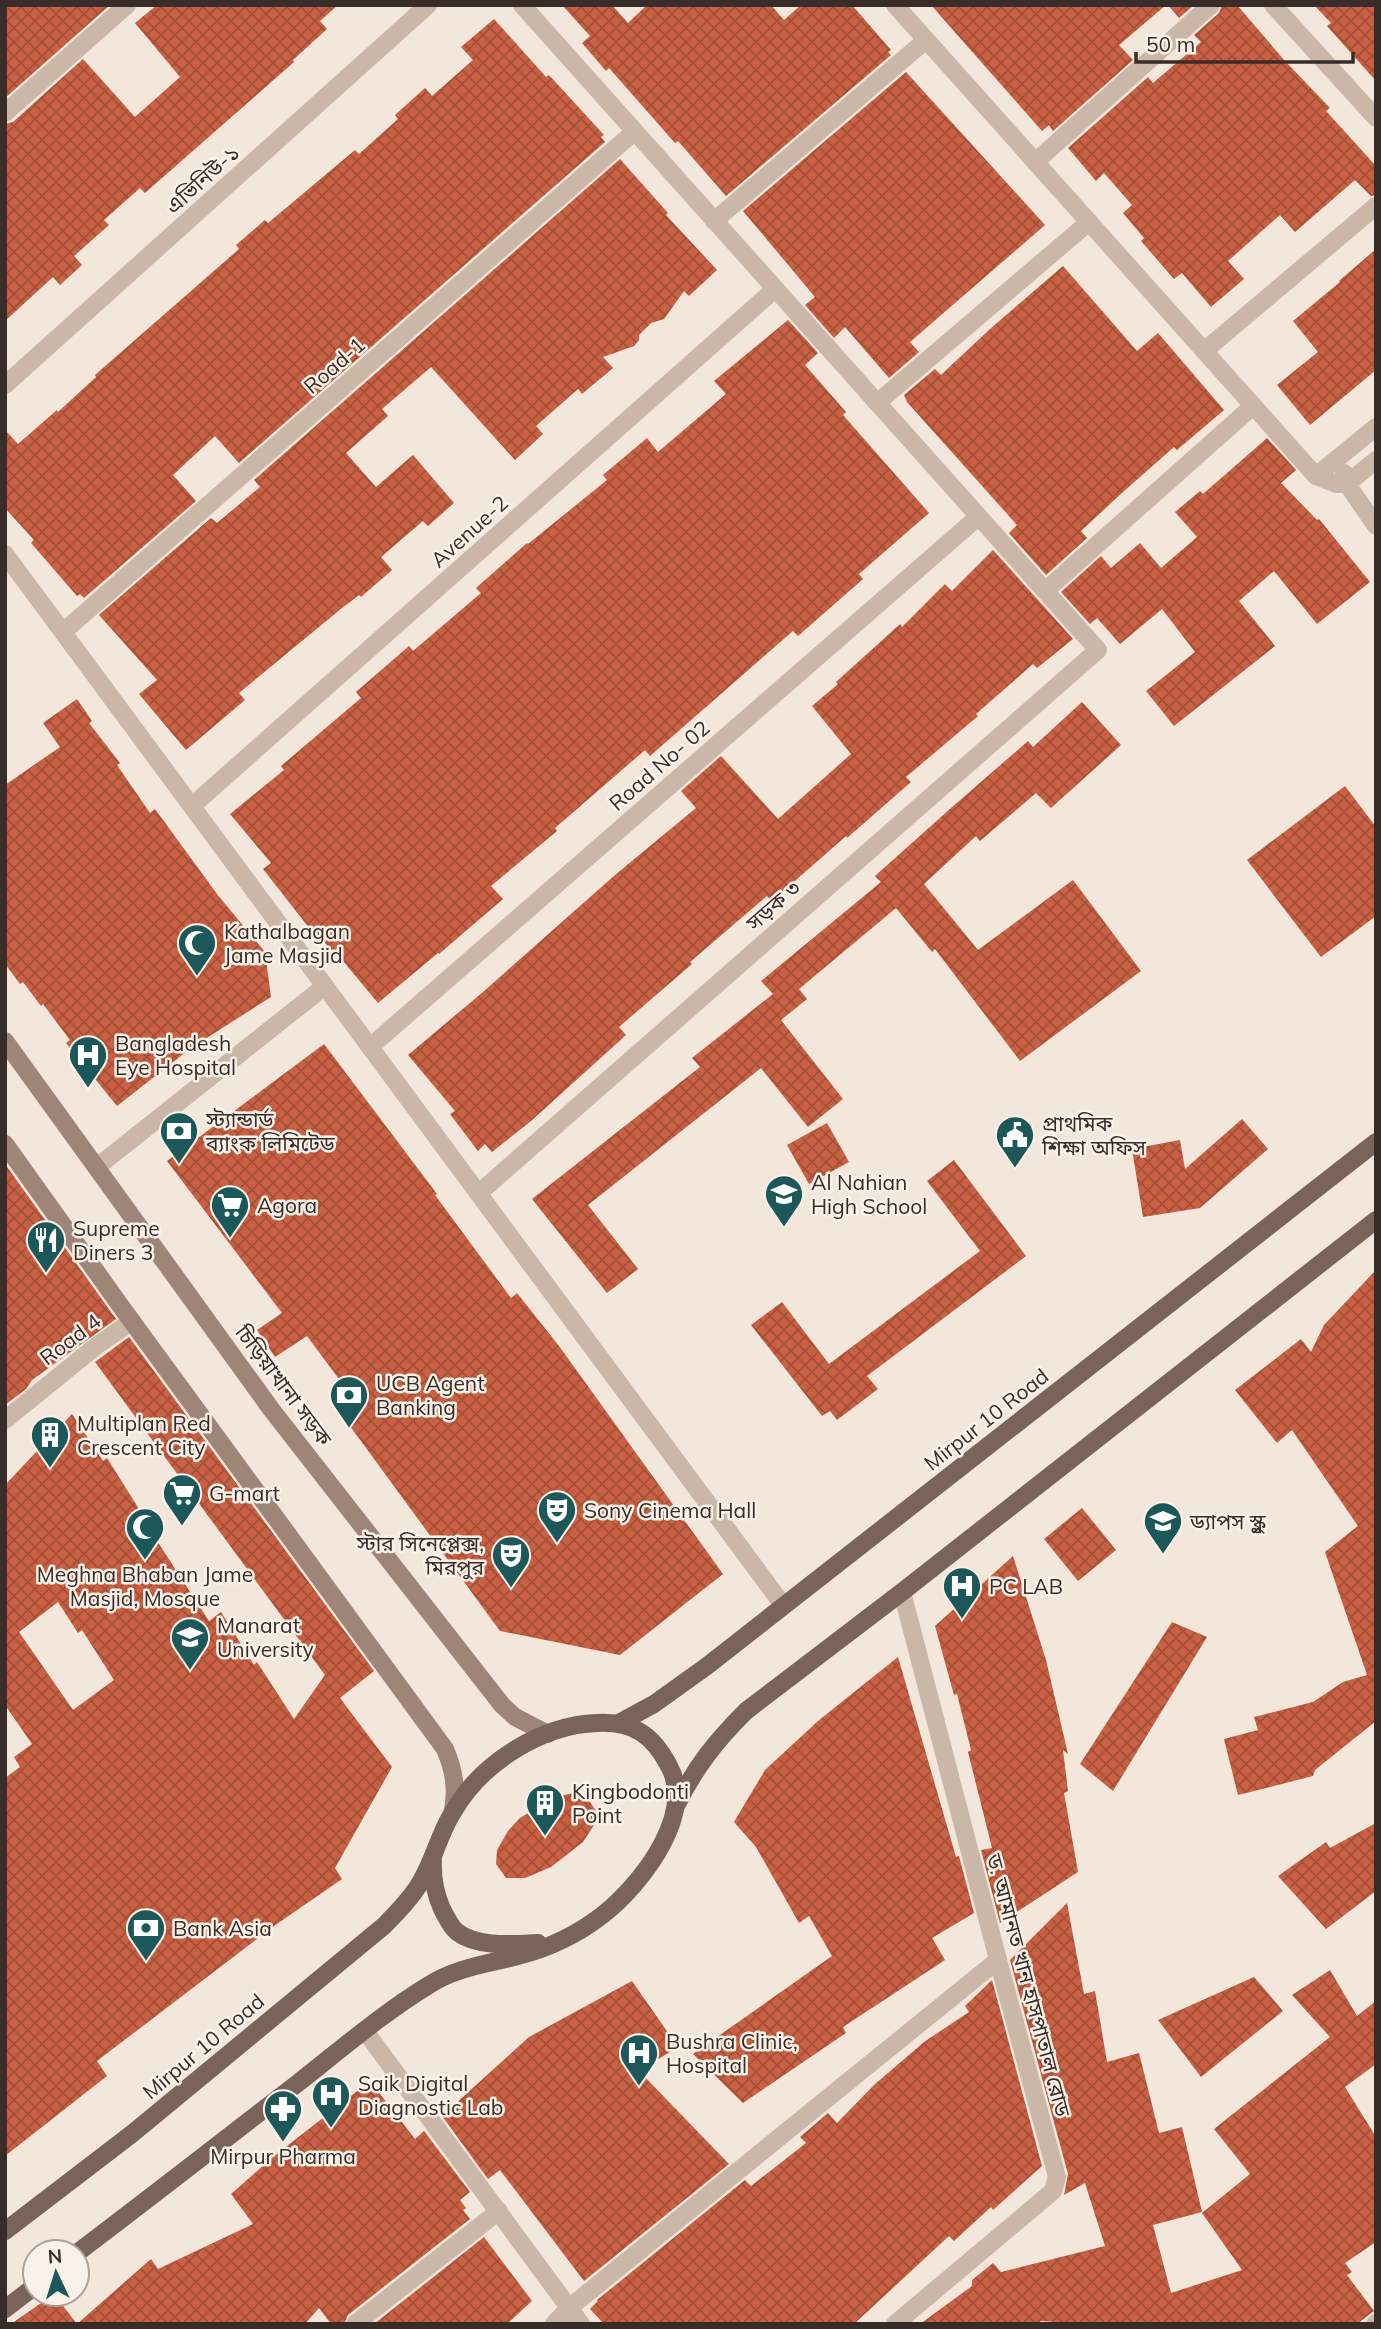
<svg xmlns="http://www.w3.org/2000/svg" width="1381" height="2329" viewBox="0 0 1381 2329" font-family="Mulish,'Noto Sans Bengali',sans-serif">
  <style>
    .building { fill: url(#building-cross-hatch); fill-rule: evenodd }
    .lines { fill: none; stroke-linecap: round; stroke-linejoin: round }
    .minor { stroke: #cbb7a7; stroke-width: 18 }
    .tertiary { stroke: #cbb7a7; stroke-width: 18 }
    .secondary { stroke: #9f8578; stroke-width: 18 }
    .primary { stroke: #7a6358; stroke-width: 18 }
    .labels { text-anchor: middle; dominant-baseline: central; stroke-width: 5; stroke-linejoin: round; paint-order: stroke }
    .street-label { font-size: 21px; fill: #372c28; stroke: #faf1e8 }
    .poi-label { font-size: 21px; fill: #372c28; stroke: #faf1e8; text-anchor: start }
  </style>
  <defs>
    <pattern id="building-cross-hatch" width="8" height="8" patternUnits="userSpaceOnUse" patternTransform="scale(1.75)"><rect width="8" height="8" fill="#c96043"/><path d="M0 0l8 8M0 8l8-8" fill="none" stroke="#a44f38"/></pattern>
  </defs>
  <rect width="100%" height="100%" fill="#f3e7db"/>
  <g class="building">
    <path d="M 5,5 L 110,5 L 5,98 Z"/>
    <path d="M 157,5 L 338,5 L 320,21 L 327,29 L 293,60 L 294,62 L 145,193 L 140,188 L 104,220 L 109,225 L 74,256 L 82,265 L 60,285 L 53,277 L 5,321 L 5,124 L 13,122 L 83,59 L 135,117 L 180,77 L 135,23 Z"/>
    <path d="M 562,5 L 612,5 L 628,23 L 647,5 L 771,5 L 784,20 L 801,5 L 852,5 L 891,50 L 888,52 L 891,55 L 726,196 L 678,141 L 675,143 L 609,68 L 606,71 L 582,43 L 590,36 Z"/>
    <path d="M 931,5 L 1166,5 L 1119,45 L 1133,60 L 1053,131 L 1049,125 L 1042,131 Z"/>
    <path d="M 1168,5 L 1194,5 L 1179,18 Z"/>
    <path d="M 1222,5 L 1237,5 L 1285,61 L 1330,108 L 1326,111 L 1376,166 L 1376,195 L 1371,196 L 1355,180 L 1295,232 L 1280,215 L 1228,261 L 1244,279 L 1211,307 L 1182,273 L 1174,279 L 1141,241 L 1144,238 L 1123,213 L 1132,205 L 1104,173 L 1096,181 L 1068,148 L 1148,77 L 1153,83 L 1201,42 L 1194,35 L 1219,13 Z"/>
    <path d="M 1314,5 L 1376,5 L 1376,81 L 1327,26 L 1331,23 Z"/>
    <path d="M 494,19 L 546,77 L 549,75 L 604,135 L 601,137 L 605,142 L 239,463 L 215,436 L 173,475 L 196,501 L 84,598 L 80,594 L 77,596 L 31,543 L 34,540 L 5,508 L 5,430 L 18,444 L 57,410 L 58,412 L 96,377 L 95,375 L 239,249 L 236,245 L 265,220 L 268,223 L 355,150 L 359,154 L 398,119 L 395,115 L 425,88 L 432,96 L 473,60 L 461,47 Z"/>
    <path d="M 906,72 L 1045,225 L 910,342 L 919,352 L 889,378 L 845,327 L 834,338 L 805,305 L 815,297 L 743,211 Z"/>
    <path d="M 620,159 L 668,213 L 666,215 L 717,270 L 689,296 L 684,291 L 664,319 L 651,323 L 639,335 L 639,340 L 634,346 L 603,357 L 613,368 L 582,394 L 578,389 L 536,426 L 543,434 L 515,460 L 431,367 L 382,409 L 388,416 L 346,453 L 376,487 L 413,455 L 454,503 L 428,526 L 423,521 L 381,557 L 392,570 L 361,597 L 359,595 L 342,608 L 239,693 L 245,700 L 186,750 L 139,694 L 157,680 L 99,615 L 211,518 L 217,523 L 260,487 L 254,480 Z"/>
    <path d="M 1376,249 L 1376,370 L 1310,425 L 1277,385 L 1318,352 L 1293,321 L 1340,282 L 1339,281 Z"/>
    <path d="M 1063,266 L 1137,351 L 1158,333 L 1224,410 L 1177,450 L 1174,447 L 1123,492 L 1081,531 L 1087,538 L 1046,575 L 1009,533 L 1017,525 L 907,402 L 904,395 L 935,369 L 941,375 L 990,329 Z"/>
    <path d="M 788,320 L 818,353 L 805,365 L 846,412 L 843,415 L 929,513 L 859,574 L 863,579 L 798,636 L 793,631 L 650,756 L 645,750 L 555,828 L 557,831 L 491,886 L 503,899 L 439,954 L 438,953 L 378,1003 L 333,949 L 331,950 L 320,937 L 318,939 L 299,915 L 263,869 L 271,863 L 230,814 L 284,770 L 281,766 L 361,698 L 356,692 L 409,646 L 413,651 L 481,593 L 476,588 L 527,543 L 528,544 L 607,480 L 603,475 L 647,438 L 658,452 L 726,394 L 714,381 Z"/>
    <path d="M 1267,438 L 1296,470 L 1281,483 L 1317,520 L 1319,519 L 1370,582 L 1317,624 L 1274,571 L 1239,601 L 1275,646 L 1174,726 L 1146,691 L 1195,652 L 1162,609 L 1120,644 L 1097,618 L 1090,624 L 1061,592 L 1101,556 L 1111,568 L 1140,543 L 1161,568 L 1197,537 L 1175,512 L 1200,491 L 1203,494 Z"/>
    <path d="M 993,550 L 1073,639 L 1037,668 L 1033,664 L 976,714 L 978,716 L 906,777 L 911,782 L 847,838 L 846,836 L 772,901 L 767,896 L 690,962 L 692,964 L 619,1027 L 626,1035 L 531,1121 L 492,1152 L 485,1144 L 478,1151 L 450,1114 L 455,1111 L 408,1055 L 483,992 L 615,875 L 696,808 L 681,791 L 721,756 L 778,819 L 851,754 L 812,706 L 838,684 L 836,682 L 900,624 L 902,627 L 945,584 L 952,591 Z"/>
    <path d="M 77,699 L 92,721 L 89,723 L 120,763 L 117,765 L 150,813 L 155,809 L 217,894 L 265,952 L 271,997 L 191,1048 L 117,1106 L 66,1043 L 70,1040 L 43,1004 L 41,1006 L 23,982 L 20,984 L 5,964 L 5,785 L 60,747 L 43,723 Z"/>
    <path d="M 1082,702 L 1121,745 L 1051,808 L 1036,793 L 980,841 L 976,836 L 924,884 L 978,950 L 1073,880 L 1141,971 L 1020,1061 L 935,949 L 932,952 L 896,908 L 799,989 L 807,999 L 781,1020 L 843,1099 L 808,1127 L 761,1068 L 588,1205 L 638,1269 L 607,1293 L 532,1199 L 700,1067 L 692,1058 L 773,994 L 761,981 L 881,882 L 875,876 L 951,808 L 1028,741 L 1033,747 Z"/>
    <path d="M 1345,786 L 1376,827 L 1376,916 L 1321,957 L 1247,860 Z"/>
    <path d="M 324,1044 L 437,1194 L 435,1195 L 511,1298 L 517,1293 L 559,1346 L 723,1574 L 620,1655 L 500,1631 L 347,1422 L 362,1410 L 307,1336 L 275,1357 L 257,1330 L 282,1313 L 167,1161 Z"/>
    <path d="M 1242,1119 L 1268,1149 L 1200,1208 L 1143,1217 L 1132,1149 L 1180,1140 L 1185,1169 Z"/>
    <path d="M 827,1123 L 849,1162 L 809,1184 L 787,1145 Z"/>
    <path d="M 954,1160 L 1026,1256 L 867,1376 L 878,1389 L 837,1420 L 830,1411 L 822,1416 L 751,1325 L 782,1302 L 829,1364 L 980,1251 L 927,1181 Z"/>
    <path d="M 5,1164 L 116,1319 L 32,1380 L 26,1389 L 5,1405 Z"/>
    <path d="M 1376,1270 L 1376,1721 L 1315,1770 L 1313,1776 L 1238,1795 L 1224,1739 L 1258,1730 L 1254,1717 L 1313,1702 L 1343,1682 L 1367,1675 L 1325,1552 L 1358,1526 L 1292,1430 L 1277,1443 L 1235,1390 L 1301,1339 L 1311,1352 L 1324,1325 Z"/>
    <path d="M 129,1337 L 374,1671 L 340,1698 L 392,1767 L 335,1868 L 342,1879 L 274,1926 L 97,2061 L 107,2076 L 5,2156 L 5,1778 L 20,1767 L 14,1757 L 32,1744 L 5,1705 L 5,1485 L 72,1414 L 103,1461 L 107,1458 L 139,1509 L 137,1510 L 209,1621 L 221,1612 L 254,1665 L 257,1662 L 294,1719 L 325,1675 L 95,1362 ZM 58,1602 L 78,1633 L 82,1630 L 114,1680 L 73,1710 L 19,1632 Z"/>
    <path d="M 1082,1508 L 1116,1550 L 1078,1581 L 1044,1539 Z"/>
    <path d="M 1013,1556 L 1046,1660 L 1068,1754 L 1063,1750 L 1068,1791 L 1064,1793 L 1078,1872 L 1000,1923 L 981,1850 L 992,1848 L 968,1752 L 971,1750 L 957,1694 L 954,1695 L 935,1626 Z"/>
    <path d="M 1172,1622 L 1207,1637 L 1113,1791 L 1080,1764 Z"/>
    <path d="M 898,1657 L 956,1857 L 959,1856 L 974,1913 L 932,1938 L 945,1960 L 843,2027 L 846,2033 L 743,2103 L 693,2054 L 832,1956 L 809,1916 L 799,1923 L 756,1847 L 734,1822 L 765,1770 L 818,1721 Z"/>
    <path d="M 579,1792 L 586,1796 L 598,1814 L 596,1822 L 583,1842 L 551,1867 L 525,1878 L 506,1878 L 496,1864 L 497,1850 L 508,1831 L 520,1818 L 547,1802 L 559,1796 Z"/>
    <path d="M 1376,1823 L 1376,1891 L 1326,1929 L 1278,1876 L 1326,1842 L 1330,1848 Z"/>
    <path d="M 1067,1903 L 1084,1994 L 1095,1991 L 1107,2062 L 1139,2053 L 1159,2133 L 1182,2127 L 1202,2212 L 1153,2225 L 1171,2293 L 1242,2270 L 1202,2213 L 1250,2174 L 1214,2129 L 1330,2037 L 1292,1995 L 1330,1970 L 1357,2016 L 1376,2001 L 1376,2064 L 1345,2087 L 1376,2137 L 1376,2242 L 1345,2263 L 1352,2272 L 1347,2275 L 1374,2311 L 1357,2324 L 1086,2324 L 1041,2321 L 1037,2324 L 920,2324 L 972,2286 L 972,2280 L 993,2263 L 1001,2272 L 1105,2246 L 1085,2183 L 1064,2195 L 1068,2174 L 1010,1960 Z"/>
    <path d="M 1254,1977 L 1283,2011 L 1201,2077 L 1158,2020 Z"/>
    <path d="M 992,1980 L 1042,2166 L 993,2210 L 991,2207 L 954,2241 L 949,2236 L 854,2324 L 604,2324 L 590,2309 L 598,2301 L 597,2300 L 745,2180 L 751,2186 L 806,2143 L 800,2137 L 828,2113 L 837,2123 L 874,2085 L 924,2042 L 969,2012 L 965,2006 Z"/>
    <path d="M 632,1981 L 678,2047 L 639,2071 L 729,2164 L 584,2281 L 500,2170 L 488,2179 L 442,2116 L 529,2037 Z"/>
    <path d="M 370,2081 L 415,2139 L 424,2131 L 470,2192 L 460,2200 L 466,2208 L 463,2210 L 470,2219 L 348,2315 L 344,2324 L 331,2324 L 319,2308 L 305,2324 L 11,2324 L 54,2294 L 77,2324 L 151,2259 L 158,2269 L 253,2224 L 231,2194 L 273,2157 Z"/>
    <path d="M 484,2237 L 532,2301 L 507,2324 L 374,2324 Z"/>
  </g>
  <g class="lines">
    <g class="minor">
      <path d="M 895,5 L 1316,476"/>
      <path d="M 1273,5 L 1376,118"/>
      <path d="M 5,113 L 127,5"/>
      <path d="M 1035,162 L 1211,5"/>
      <path d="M 714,221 L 926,40"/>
      <path d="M 1204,351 L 1376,206"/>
      <path d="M 877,403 L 1089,222"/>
      <path d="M 5,554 L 783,1605"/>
      <path d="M 1045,591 L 1253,406"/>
      <path d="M 63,632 L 634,132"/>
      <path d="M 192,806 L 775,289"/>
      <path d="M 370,1047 L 978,517"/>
      <path d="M 97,1167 L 325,986"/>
      <path d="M 479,1193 L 1098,650 L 522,5"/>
      <path d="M 5,1420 L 95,1347 L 132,1321"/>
      <path d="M 365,2031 L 581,2324"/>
      <path d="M 355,2324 L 499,2211"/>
      <path d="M 554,2324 L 569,2308 L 998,1960"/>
      <path d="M 1375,2324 L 1376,2323"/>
    </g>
    <g class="tertiary">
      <path d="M 5,385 L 428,5"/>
      <path d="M 1344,473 L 1347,484 L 1376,526"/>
      <path d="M 1347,484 L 1336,484 L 1316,476 L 1376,427"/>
      <path d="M 1347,484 L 1376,460"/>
      <path d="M 895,2324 L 1053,2191 L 1057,2177 L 998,1960 L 902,1592"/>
    </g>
    <g class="secondary">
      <path d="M 5,1041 L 271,1409 L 502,1705 L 515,1717 L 548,1734"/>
      <path d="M 5,1144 L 125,1312 L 445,1749 C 454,1770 457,1788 453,1811"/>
    </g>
    <g class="primary">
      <path d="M 619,1723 L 654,1704 L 707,1666 L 1376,1142"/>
      <path d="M 677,1804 C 696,1766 716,1741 746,1711 L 902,1592 L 1376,1220"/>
      <path d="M 433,1860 C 432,1878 435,1893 442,1909 C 446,1916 450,1926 457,1932 C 478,1948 514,1944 538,1943"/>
      <path d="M 5,2231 L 133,2133 L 385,1925 C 397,1912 411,1899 420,1883 C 434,1860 439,1834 453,1812 C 481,1763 541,1725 597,1723 C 633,1721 653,1735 669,1766 C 695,1813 645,1878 611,1908 C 589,1927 560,1943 532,1952 C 498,1963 460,1965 429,1985 C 383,2013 340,2050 298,2083 C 224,2140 151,2197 77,2253"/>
      <path d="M 5,2309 L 35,2286"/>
    </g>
  </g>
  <defs>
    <g id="mosque-pin" transform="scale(2.0125)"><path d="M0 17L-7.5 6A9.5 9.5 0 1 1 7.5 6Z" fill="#1c585a" stroke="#faf1e8"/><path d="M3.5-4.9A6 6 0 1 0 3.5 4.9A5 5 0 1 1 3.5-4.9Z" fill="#fff"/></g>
    <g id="hospital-pin" transform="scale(2.0125)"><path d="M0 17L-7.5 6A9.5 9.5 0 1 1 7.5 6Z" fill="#1c585a" stroke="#faf1e8"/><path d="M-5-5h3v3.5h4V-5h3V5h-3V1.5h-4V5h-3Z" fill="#fff"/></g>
    <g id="bank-pin" transform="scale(2.0125)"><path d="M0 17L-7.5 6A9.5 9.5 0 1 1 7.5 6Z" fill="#1c585a" stroke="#faf1e8"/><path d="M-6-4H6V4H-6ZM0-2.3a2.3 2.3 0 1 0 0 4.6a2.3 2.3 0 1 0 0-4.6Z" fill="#fff"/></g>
    <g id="civic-pin" transform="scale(2.0125)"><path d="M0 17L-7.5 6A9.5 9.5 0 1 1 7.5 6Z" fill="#1c585a" stroke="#faf1e8"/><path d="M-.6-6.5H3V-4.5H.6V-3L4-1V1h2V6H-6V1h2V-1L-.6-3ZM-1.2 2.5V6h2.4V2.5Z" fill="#fff"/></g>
    <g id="university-pin" transform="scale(2.0125)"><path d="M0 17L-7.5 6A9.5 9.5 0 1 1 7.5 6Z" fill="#1c585a" stroke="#faf1e8"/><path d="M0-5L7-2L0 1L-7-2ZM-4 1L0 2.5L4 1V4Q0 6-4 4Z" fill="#fff"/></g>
    <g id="supermarket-pin" transform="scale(2.0125)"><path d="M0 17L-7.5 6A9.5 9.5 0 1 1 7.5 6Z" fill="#1c585a" stroke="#faf1e8"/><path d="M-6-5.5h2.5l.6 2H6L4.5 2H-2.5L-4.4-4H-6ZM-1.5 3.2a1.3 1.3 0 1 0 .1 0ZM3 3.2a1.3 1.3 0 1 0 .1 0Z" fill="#fff"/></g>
    <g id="restaurant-pin" transform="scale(2.0125)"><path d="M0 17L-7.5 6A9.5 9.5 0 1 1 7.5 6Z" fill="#1c585a" stroke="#faf1e8"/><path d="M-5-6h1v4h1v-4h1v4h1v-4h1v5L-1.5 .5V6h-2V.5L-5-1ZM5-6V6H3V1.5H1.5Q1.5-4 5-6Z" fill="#fff"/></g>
    <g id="building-pin" transform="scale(2.0125)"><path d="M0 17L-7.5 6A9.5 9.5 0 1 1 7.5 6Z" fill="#1c585a" stroke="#faf1e8"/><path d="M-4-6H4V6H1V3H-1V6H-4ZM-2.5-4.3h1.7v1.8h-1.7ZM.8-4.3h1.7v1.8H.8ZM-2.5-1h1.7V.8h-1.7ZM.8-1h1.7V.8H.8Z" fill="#fff"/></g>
    <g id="theatre-pin" transform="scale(2.0125)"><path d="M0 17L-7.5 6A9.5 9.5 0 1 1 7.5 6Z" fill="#1c585a" stroke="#faf1e8"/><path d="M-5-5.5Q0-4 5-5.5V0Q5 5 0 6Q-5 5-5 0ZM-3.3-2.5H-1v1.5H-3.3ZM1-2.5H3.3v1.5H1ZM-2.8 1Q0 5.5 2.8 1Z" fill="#fff"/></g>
    <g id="school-pin" transform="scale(2.0125)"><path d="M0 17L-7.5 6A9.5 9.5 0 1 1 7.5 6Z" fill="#1c585a" stroke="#faf1e8"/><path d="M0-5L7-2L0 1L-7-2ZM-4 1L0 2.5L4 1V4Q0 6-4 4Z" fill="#fff"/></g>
    <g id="pharmacy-pin" transform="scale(2.0125)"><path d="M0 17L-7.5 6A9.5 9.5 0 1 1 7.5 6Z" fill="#1c585a" stroke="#faf1e8"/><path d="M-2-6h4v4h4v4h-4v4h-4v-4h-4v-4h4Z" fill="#fff"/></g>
  </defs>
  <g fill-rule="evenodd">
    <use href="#mosque-pin" x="197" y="943"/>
    <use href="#hospital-pin" x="88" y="1055"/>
    <use href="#bank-pin" x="179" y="1131"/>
    <use href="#civic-pin" x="1015" y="1135"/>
    <use href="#university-pin" x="784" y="1194"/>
    <use href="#supermarket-pin" x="230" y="1205"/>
    <use href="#restaurant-pin" x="46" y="1240"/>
    <use href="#bank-pin" x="349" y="1395"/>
    <use href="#building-pin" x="50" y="1435"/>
    <use href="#supermarket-pin" x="182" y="1493"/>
    <use href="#theatre-pin" x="557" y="1510"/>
    <use href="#school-pin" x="1163" y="1521"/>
    <use href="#mosque-pin" x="145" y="1527"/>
    <use href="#theatre-pin" x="511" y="1555"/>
    <use href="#hospital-pin" x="962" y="1586"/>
    <use href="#university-pin" x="190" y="1637"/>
    <use href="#building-pin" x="545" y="1803"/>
    <use href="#bank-pin" x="146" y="1928"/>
    <use href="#hospital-pin" x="639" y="2053"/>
    <use href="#hospital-pin" x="331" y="2095"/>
    <use href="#pharmacy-pin" x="283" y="2109"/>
  </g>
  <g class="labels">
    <g class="street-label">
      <text transform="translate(202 179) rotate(-42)">এভিনিউ-১</text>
      <text transform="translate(334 365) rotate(-41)">Road-1</text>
      <text transform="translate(469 531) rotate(-42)">Avenue-2</text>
      <text transform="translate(659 765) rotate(-41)">Road No- 02</text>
      <text transform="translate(773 905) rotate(-41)">সড়ক ৩</text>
      <text transform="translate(70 1339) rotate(-37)">Road 4</text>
      <text transform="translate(284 1385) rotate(53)">চিড়িয়াখানা সড়ক</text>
      <text transform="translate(986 1419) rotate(-38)">Mirpur 10 Road</text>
      <text transform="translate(1029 1985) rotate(75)">ড. আমানত খান হাসপাতাল রোড</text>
      <text transform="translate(203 2046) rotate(-40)">Mirpur 10 Road</text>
    </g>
    <g class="poi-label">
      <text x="224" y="931">Kathalbagan<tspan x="224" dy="24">Jame Masjid</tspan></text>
      <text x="115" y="1043">Bangladesh<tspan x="115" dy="24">Eye Hospital</tspan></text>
      <text x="206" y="1119">স্ট্যান্ডার্ড<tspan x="206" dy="24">ব্যাংক লিমিটেড</tspan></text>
      <text x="1042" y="1123">প্রাথমিক<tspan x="1042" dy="24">শিক্ষা অফিস</tspan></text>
      <text x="811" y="1182">Al Nahian<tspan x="811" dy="24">High School</tspan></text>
      <text x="257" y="1205">Agora</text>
      <text x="73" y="1228">Supreme<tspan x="73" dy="24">Diners 3</tspan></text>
      <text x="376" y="1383">UCB Agent<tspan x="376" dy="24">Banking</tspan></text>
      <text x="77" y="1423">Multiplan Red<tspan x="77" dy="24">Crescent City</tspan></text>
      <text x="209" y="1493">G-mart</text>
      <text x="584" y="1510">Sony Cinema Hall</text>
      <text x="1190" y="1521">ড্যাপস স্কুল</text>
      <text x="484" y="1543" text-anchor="end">স্টার সিনেপ্লেক্স,<tspan x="484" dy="24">মিরপুর</tspan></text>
      <text x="145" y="1574" text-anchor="middle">Meghna Bhaban Jame<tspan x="145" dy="24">Masjid, Mosque</tspan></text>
      <text x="989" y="1586">PC LAB</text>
      <text x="217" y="1625">Manarat<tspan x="217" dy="24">University</tspan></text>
      <text x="572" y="1791">Kingbodonti<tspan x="572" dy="24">Point</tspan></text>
      <text x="173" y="1928">Bank Asia</text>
      <text x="666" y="2041">Bushra Clinic,<tspan x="666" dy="24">Hospital</tspan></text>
      <text x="358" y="2083">Saik Digital<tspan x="358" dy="24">Diagnostic Lab</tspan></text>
      <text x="283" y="2156" text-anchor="middle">Mirpur Pharma</text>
    </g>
  </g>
  <rect width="1381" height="2329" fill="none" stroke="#372c28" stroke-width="14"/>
  <g transform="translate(56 2273) rotate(356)"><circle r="33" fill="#faf1e8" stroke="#aca29b" stroke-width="2"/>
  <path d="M0-5L12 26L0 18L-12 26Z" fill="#1c585a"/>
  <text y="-10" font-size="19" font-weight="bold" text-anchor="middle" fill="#372c28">N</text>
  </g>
  <path d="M1136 52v10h217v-10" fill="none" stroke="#372c28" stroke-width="3.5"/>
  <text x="1146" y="52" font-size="21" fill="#372c28" stroke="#faf1e8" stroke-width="5" paint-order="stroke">50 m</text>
</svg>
